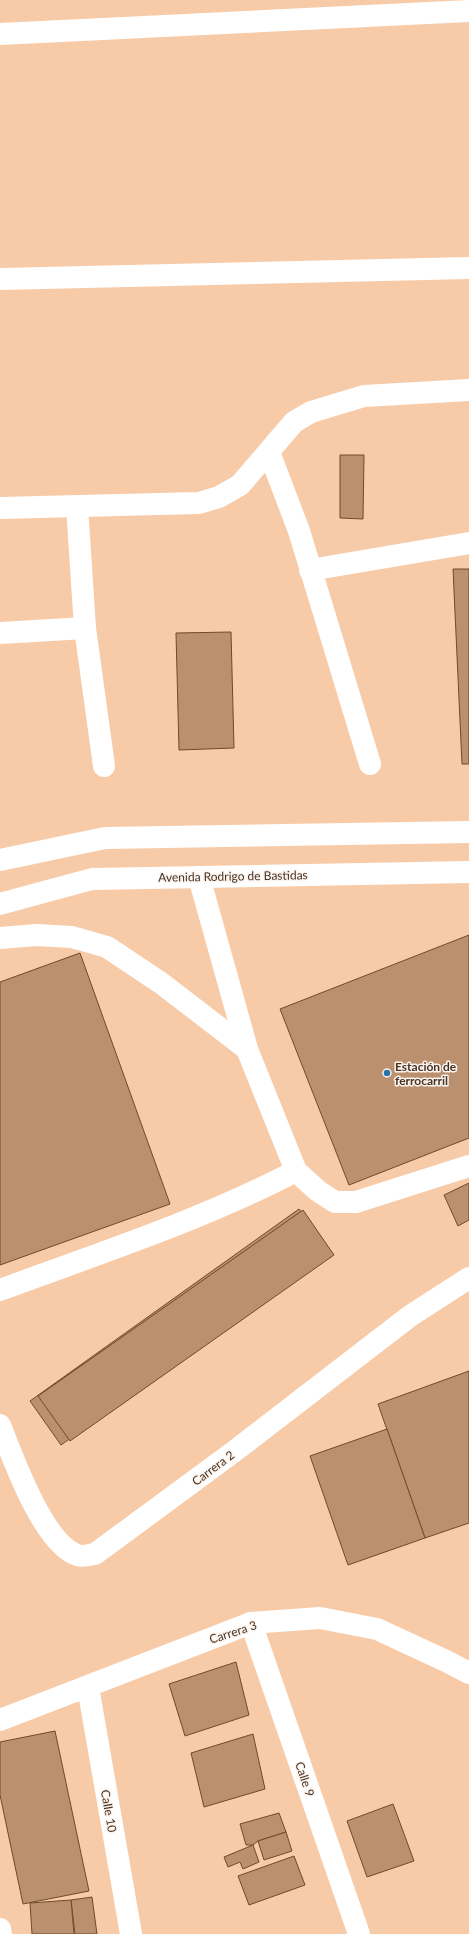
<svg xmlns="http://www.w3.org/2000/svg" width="469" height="1934" viewBox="0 0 469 1934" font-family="Lato,sans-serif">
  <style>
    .building { fill: #ba906e; stroke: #704a2a }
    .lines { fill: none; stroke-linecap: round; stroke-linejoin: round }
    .minor { stroke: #fff; stroke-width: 22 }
    .major { stroke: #fff; stroke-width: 22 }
    .poi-dot { fill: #2677a8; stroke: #fdf4ed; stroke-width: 1.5 }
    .labels { text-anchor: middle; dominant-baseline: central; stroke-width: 3; stroke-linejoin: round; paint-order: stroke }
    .street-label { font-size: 12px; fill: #453325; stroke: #fdf4ed }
    .poi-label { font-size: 12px; font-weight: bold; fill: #453325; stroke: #fdf4ed; text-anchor: start }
  </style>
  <rect width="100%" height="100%" fill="#f8cba8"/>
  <g class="building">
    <path d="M 340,455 L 364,455 L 363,519 L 340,518 Z"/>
    <path d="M 453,569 L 469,569 L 469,764 L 462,764 Z"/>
    <path d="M 231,632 L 234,748 L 179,750 L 176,633 Z"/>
    <path d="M 469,935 L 469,1138 L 349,1185 L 280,1009 Z"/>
    <path d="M 80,953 L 170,1204 L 0,1265 L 0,982 Z"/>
    <path d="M 469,1183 L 469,1220 L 458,1226 L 444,1195 Z"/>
    <path d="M 299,1209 L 331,1253 L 61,1445 L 30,1401 Z"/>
    <path d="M 303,1210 L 334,1255 L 70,1441 L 38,1396 Z"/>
    <path d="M 469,1371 L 469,1523 L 425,1538 L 378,1404 Z"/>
    <path d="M 387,1429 L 425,1538 L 348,1565 L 310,1456 Z"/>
    <path d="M 236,1662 L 249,1715 L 185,1736 L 169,1684 Z"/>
    <path d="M 55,1731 L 89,1891 L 23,1904 L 0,1795 L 0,1742 Z"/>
    <path d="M 253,1734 L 265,1789 L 204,1807 L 191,1753 Z"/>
    <path d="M 393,1804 L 414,1861 L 367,1877 L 347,1821 Z"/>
    <path d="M 279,1813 L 286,1832 L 258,1841 L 253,1845 L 246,1845 L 240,1824 Z"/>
    <path d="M 286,1832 L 292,1851 L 264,1860 L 258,1841 Z"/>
    <path d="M 253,1845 L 259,1862 L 243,1869 L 240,1862 L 228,1867 L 224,1857 Z"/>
    <path d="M 294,1856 L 305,1885 L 249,1905 L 238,1876 Z"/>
    <path d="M 92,1897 L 97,1934 L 75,1934 L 71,1900 Z"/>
    <path d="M 71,1900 L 74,1934 L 32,1934 L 30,1903 Z"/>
  </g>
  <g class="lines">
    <g class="minor">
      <path d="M 0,34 L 469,11"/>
      <path d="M 0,279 L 469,268"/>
      <path d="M 269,452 L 299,531 L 370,764"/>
      <path d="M 77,506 L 85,628 L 104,766"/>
      <path d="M 0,508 L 199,503 L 219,497 L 240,485 L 294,422 L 311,412 L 364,396 L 469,390"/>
      <path d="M 310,570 L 469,543"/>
      <path d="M 0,633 L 85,628"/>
      <path d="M 199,877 L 247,1049 L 296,1171 L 318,1191 L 335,1202 L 356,1202 L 469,1166"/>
      <path d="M 0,938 L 36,935 L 72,937 L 107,947 L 161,983 L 247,1049"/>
      <path d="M 0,1290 C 100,1253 202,1220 296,1171"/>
      <path d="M 0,1425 C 13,1458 43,1543 77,1555 C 82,1557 90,1555 95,1554 L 232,1453 L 410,1316 L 469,1278"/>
      <path d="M 251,1623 L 359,1934"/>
      <path d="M 88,1687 L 131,1934"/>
      <path d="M 0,1720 L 251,1623 L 320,1618 L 377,1629 L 446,1661 L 469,1673"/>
    </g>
    <g class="major">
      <path d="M 0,860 L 105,838 L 469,832"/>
      <path d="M 0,904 L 92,879 L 469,872"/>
      <path d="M 0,1929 L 1,1934"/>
    </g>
  </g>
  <circle class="poi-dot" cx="387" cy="1073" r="4"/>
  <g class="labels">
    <g class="street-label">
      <text transform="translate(233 876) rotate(-1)">Avenida Rodrigo de Bastidas</text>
      <text transform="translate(213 1468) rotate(-37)">Carrera 2</text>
      <text transform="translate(233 1632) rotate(-18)">Carrera 3</text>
      <text transform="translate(305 1779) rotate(71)">Calle 9</text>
      <text transform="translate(109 1811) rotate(80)">Calle 10</text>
    </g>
    <g class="poi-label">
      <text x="395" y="1066">Estación de<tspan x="395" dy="14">ferrocarril</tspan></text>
    </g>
  </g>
</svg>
